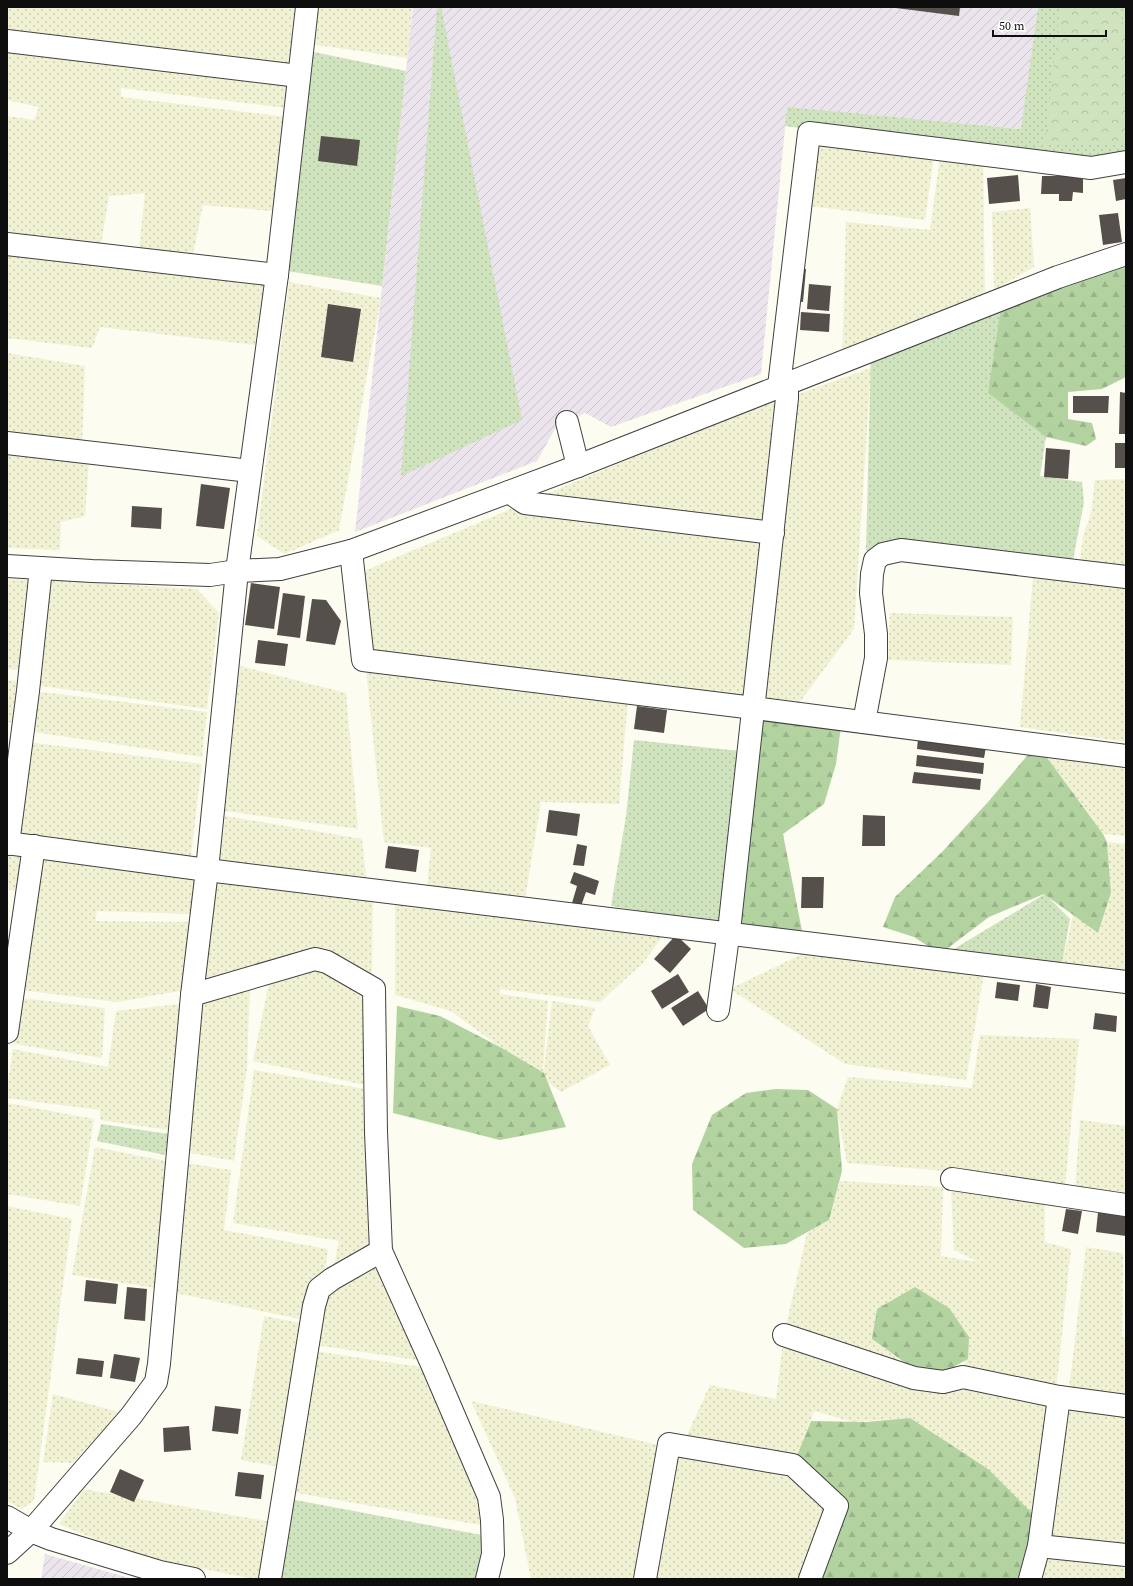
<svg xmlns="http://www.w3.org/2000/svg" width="1133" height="1586" viewBox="0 0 1133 1586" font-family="'Source Serif 4',serif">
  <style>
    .industrial { fill: url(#industrial-furrows) }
    .farmland { fill: url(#farmland-dots); fill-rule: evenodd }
    .grass { fill: url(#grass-dots) }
    .forest { fill: url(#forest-firs) }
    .park { fill: url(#park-crowns) }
    .building { fill: #56504c }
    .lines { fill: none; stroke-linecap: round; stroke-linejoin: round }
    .minor-casing { stroke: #414141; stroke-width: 24 }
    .minor { stroke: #fff; stroke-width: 22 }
  </style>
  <defs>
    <pattern id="industrial-furrows" width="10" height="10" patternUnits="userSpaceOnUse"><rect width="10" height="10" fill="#ebe4ec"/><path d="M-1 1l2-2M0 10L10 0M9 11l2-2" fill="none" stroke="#c8c2c9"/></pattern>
    <pattern id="farmland-dots" width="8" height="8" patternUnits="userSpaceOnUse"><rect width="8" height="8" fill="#f1f1d4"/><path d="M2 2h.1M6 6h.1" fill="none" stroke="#cdcdb5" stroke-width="1.8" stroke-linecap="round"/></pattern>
    <pattern id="grass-dots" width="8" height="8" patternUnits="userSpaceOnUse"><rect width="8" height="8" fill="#cfe4be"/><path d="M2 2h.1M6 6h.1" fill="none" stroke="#b1c2a2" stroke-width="1.8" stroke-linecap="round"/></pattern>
    <pattern id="forest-firs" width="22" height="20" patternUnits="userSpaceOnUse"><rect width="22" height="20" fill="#b2d3a0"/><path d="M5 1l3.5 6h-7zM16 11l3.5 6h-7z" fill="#98b489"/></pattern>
    <pattern id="park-crowns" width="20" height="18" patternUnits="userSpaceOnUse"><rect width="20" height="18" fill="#cfe4be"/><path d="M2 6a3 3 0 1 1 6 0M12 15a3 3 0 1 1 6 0" fill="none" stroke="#b1c2a2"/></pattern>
  </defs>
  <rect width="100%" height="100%" fill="#fdfcf1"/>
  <g class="industrial">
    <path d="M 413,7 L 1038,7 L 1022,129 L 787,108 L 761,374 L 611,427 L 585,413 L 555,429 L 537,461 L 355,532 Z"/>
    <path d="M 45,1554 L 133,1579 L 41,1579 Z"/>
  </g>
  <g class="farmland">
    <path d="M 7,7 L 412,7 L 408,58 L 303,43 L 300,68 L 7,31 Z"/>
    <path d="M 7,49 L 299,76 L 296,109 L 121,88 L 121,97 L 295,118 L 284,212 L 203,205 L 191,264 L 277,275 L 257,345 L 100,327 L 92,348 L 7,338 L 7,244 L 138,259 L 145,193 L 109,196 L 101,244 L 7,232 L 7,116 L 34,120 L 39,107 L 7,100 Z"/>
    <path d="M 809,133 L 935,149 L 925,220 L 800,205 Z"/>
    <path d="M 941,150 L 983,155 L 985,292 L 842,362 L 846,222 L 930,230 Z"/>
    <path d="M 1030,208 L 1034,267 L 994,290 L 992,212 Z"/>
    <path d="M 289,282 L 381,298 L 339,530 L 285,554 L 257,536 Z"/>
    <path d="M 7,353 L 85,366 L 82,445 L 7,437 Z"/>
    <path d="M 871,368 L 854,629 L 796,707 L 759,703 L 787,398 Z"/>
    <path d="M 779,396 L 747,701 L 369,650 L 364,571 Z"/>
    <path d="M 7,450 L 89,460 L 85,516 L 61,522 L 60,550 L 7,548 Z"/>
    <path d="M 1126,479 L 1126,742 L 1020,727 L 1034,565 L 1079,572 L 1083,536 L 1091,513 L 1095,480 Z"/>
    <path d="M 7,579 L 35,580 L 25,670 L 7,669 Z"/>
    <path d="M 47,580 L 197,589 L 219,613 L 207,709 L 35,685 Z"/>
    <path d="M 890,613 L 1013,617 L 1011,665 L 888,660 Z"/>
    <path d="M 240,666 L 346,693 L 358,829 L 225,811 Z"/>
    <path d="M 366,670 L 628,699 L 619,804 L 541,802 L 525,899 L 427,887 L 431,848 L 384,842 Z"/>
    <path d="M 7,680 L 25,681 L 19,723 L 7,722 Z"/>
    <path d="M 33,691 L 207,712 L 202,757 L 27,731 Z"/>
    <path d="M 28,742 L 202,764 L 190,863 L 16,839 Z"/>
    <path d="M 1037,744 L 1126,756 L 1126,836 L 1103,834 Z"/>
    <path d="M 225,816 L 362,839 L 367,884 L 220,862 Z"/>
    <path d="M 1107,842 L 1126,844 L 1126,976 L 1061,969 L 1073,915 L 1098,933 L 1111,893 Z"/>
    <path d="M 7,849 L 26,851 L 21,892 L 7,889 Z"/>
    <path d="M 41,855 L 197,874 L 191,914 L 97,911 L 95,921 L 191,922 L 180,991 L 117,1002 L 21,990 Z"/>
    <path d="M 215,877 L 373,897 L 372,979 L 315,955 L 205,986 Z"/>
    <path d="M 395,900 L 666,932 L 643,963 L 600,1002 L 500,989 L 500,994 L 548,1001 L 543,1069 L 544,1069 L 552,1001 L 595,1008 L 588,1026 L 610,1065 L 561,1092 L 451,1011 L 395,995 Z"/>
    <path d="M 808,951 L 984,973 L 966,1080 L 845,1064 L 730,989 Z"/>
    <path d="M 315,965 L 361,986 L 365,1085 L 253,1061 L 270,978 Z"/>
    <path d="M 250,985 L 247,1068 L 234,1161 L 186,1152 L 199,1005 Z"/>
    <path d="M 22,998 L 105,1008 L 102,1058 L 15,1044 Z"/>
    <path d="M 181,1004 L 168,1130 L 100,1120 L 100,1110 L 7,1098 L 7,1090 L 13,1049 L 108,1067 L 116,1011 Z"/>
    <path d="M 980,1035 L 1079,1039 L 1065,1187 L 958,1172 L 847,1163 L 837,1109 L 848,1077 L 972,1088 Z"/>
    <path d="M 254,1070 L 365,1089 L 374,1246 L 333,1270 L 339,1241 L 233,1223 Z"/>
    <path d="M 7,1103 L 94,1119 L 80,1206 L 7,1194 Z"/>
    <path d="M 1080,1120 L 1126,1126 L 1126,1197 L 1075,1190 Z"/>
    <path d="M 95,1147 L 166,1161 L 155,1288 L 72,1275 Z"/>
    <path d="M 186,1163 L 231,1170 L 224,1230 L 328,1249 L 324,1275 L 305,1320 L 175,1293 Z"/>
    <path d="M 840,1181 L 943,1187 L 941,1256 L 978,1262 L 954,1250 L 951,1188 L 1045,1202 L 1045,1242 L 1071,1249 L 1042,1523 L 910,1418 L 853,1422 L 814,1411 L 793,1465 L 837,1506 L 804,1579 L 654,1579 L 673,1455 L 682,1446 L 710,1385 L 776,1399 L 784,1335 L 807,1233 L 829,1220 ZM 969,1337 L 963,1377 L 918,1374 L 872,1339 Z"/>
    <path d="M 7,1206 L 72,1219 L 34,1500 L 22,1509 L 7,1501 Z"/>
    <path d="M 1086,1247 L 1123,1253 L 1122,1337 L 1126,1338 L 1126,1397 L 1069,1389 Z"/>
    <path d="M 380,1261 L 431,1362 L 315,1345 L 322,1298 Z"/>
    <path d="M 264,1316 L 305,1324 L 280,1467 L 241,1460 Z"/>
    <path d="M 314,1351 L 434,1369 L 492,1527 L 291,1492 Z"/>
    <path d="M 53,1394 L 119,1412 L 73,1463 L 43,1462 Z"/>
    <path d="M 471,1401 L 658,1445 L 634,1579 L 531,1579 L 515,1498 Z"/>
    <path d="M 1066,1403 L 1126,1411 L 1126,1579 L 1041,1579 L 1051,1544 Z"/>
    <path d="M 84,1489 L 272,1522 L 263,1579 L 252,1579 L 129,1553 L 59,1524 Z"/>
  </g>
  <g class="grass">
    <path d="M 437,7 L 441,7 L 522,420 L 401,476 Z"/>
    <path d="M 1038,7 L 1126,7 L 1126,156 L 1081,167 L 785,126 L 787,107 L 1021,129 Z"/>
    <path d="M 309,51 L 406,71 L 382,286 L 287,271 Z"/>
    <path d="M 1002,300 L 989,393 L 1046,437 L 1040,476 L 1082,482 L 1084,502 L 1070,576 L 1034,565 L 866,551 L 871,350 Z"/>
    <path d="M 634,740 L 740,751 L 722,925 L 611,906 L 626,816 Z"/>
    <path d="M 1045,894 L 1070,919 L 1061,969 L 944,955 Z"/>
    <path d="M 101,1124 L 169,1134 L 165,1155 L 97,1141 Z"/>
    <path d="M 290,1499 L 487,1536 L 485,1579 L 278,1579 Z"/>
  </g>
  <g class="forest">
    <path d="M 1126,264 L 1126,377 L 1102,389 L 1068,392 L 1068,419 L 1092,423 L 1096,439 L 1086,446 L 1046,437 L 988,393 L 1002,300 Z"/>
    <path d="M 758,715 L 842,719 L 836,764 L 824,804 L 783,834 L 803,936 L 740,925 Z"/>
    <path d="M 1037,744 L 1103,834 L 1107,842 L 1111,893 L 1098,933 L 1044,894 L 989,917 L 940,954 L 914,937 L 883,927 L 895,897 L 942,852 L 988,802 Z"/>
    <path d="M 397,1006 L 440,1016 L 500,1047 L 544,1073 L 566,1127 L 500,1140 L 393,1113 Z"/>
    <path d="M 776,1089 L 808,1090 L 837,1109 L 842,1171 L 829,1220 L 786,1244 L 744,1248 L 693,1210 L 692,1164 L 712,1115 L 746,1093 Z"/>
    <path d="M 915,1287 L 949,1308 L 969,1337 L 968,1359 L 929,1380 L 872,1339 L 877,1309 Z"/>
    <path d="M 910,1418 L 988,1469 L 1042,1523 L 1029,1579 L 813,1579 L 837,1506 L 793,1465 L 811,1421 L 866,1422 Z"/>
  </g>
  <path class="park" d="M 1060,7 L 1119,7 L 1126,37 L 1126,145 L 1045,145 Z"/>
  <g class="building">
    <path d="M 888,7 L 960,7 L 959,16 Z"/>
    <path d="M 321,136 L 360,140 L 357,166 L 318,161 Z"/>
    <path d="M 1018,175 L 1020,201 L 989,204 L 987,178 Z"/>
    <path d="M 1042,176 L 1083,176 L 1083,193 L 1073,192 L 1072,201 L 1059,201 L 1059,194 L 1041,194 Z"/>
    <path d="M 1126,178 L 1126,199 L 1116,201 L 1113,180 Z"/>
    <path d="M 1118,213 L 1122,242 L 1103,245 L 1099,215 Z"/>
    <path d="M 797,268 L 806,269 L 803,302 L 794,301 Z"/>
    <path d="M 809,284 L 831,286 L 829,311 L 807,309 Z"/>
    <path d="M 328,304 L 361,309 L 353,362 L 321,357 Z"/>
    <path d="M 801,312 L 830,314 L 829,332 L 800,330 Z"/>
    <path d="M 1120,392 L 1126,393 L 1126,434 L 1119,434 Z"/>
    <path d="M 1073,396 L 1109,396 L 1108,413 L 1073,413 Z"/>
    <rect x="1115" y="443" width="11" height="25"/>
    <path d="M 1046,448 L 1070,450 L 1068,479 L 1044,477 Z"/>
    <path d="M 201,484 L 230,488 L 224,529 L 196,526 Z"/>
    <path d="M 132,506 L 162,508 L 161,529 L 131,527 Z"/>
    <path d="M 251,583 L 280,587 L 274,629 L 245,625 Z"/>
    <path d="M 283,593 L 305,596 L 300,638 L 277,635 Z"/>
    <path d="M 312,599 L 326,600 L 341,621 L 335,645 L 306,641 Z"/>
    <path d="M 258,640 L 288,644 L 285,666 L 255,663 Z"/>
    <path d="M 637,706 L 667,710 L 664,733 L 634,729 Z"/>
    <path d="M 918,739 L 986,747 L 984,758 L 917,749 Z"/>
    <path d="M 917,755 L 984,763 L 983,774 L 916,766 Z"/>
    <path d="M 914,772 L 981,779 L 980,790 L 912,783 Z"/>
    <path d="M 549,810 L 580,814 L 577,836 L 546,832 Z"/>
    <path d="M 863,815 L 885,816 L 885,846 L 862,846 Z"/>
    <path d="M 577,844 L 587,846 L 584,866 L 573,865 Z"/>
    <path d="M 388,846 L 419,850 L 416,872 L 385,868 Z"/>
    <path d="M 574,872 L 599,881 L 595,895 L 586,892 L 581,906 L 572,903 L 577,886 L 570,883 Z"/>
    <path d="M 802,877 L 824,877 L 823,908 L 801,908 Z"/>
    <path d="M 676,935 L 691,949 L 670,973 L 654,959 Z"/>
    <path d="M 678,974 L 689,992 L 662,1009 L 651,991 Z"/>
    <path d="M 997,982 L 1020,985 L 1018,1001 L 995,998 Z"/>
    <path d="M 1036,984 L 1051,987 L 1048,1009 L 1033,1007 Z"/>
    <path d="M 698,991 L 709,1009 L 683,1026 L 671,1008 Z"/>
    <path d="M 1095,1013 L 1117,1016 L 1116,1032 L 1093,1029 Z"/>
    <path d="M 1066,1209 L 1082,1211 L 1078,1234 L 1062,1231 Z"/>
    <path d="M 1098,1212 L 1126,1215 L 1126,1236 L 1096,1232 Z"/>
    <path d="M 86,1280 L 118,1284 L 116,1304 L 84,1301 Z"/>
    <path d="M 127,1287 L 147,1289 L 145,1321 L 124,1319 Z"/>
    <path d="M 114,1354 L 140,1358 L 135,1382 L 110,1378 Z"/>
    <path d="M 78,1358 L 104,1361 L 102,1377 L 76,1374 Z"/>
    <path d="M 215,1406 L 241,1409 L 238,1434 L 212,1431 Z"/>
    <path d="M 189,1426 L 191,1450 L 164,1452 L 163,1428 Z"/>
    <path d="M 120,1469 L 144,1480 L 134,1502 L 110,1492 Z"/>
    <path d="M 238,1472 L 264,1475 L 261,1499 L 235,1496 Z"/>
  </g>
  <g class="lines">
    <g class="minor-casing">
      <g id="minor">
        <path d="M 7,41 L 299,76"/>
        <path d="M 7,244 L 277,275"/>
        <path d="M 779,386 L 809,133 L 1091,168 L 1126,162"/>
        <path d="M 567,422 L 578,466"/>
        <path d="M 7,443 L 250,471"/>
        <path d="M 509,492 L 525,503 L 773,533"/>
        <path d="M 351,551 L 363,660 L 754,708 L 1126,756"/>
        <path d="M 7,566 L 92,571 L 210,575 L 237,571 L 280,569 L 351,551 L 578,466 L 1058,277 L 1126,254"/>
        <path d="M 864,722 L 876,658 L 876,634 L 871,593 L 872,574 L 875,560 L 883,554 L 901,550 L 1126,577"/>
        <path d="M 7,843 L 207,870 L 1126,982"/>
        <path d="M 8,844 L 28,691 L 41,568"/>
        <path d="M 192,995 L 315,959 L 327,962 L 374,989 L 376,1132 L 381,1251 L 431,1362 L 489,1497 L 492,1520 L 493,1554 L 487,1579"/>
        <path d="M 718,1010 L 730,922 L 787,398 L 787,383"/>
        <path d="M 7,1032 L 34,846"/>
        <path d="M 952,1179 L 1126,1205"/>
        <path d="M 784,1335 L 914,1378 L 943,1382 L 963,1377 L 1059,1397 L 1126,1406"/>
        <path d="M 7,1517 L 31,1531 L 51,1539 L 160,1572 L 194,1579"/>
        <path d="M 1039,1546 L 1126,1555"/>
        <path d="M 7,1553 L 31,1531 L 131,1416 L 156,1382 L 159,1364 L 192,995 L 207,870 L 237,571 L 277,275 L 307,7"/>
        <path d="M 270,1579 L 314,1306 L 319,1289 L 332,1279 L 381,1251"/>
        <path d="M 645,1579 L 669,1444 L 793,1465 L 837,1506 L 810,1579"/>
        <path d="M 1030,1579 L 1039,1546 L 1059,1397"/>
      </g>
    </g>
    <use href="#minor" class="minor"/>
  </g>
  <rect width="1133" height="1586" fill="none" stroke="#0e0e0e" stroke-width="16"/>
  <path d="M993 30v6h113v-6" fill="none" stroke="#0e0e0e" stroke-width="2"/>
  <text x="999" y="30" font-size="12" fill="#0e0e0e" stroke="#ffffff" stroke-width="3" paint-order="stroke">50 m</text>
</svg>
